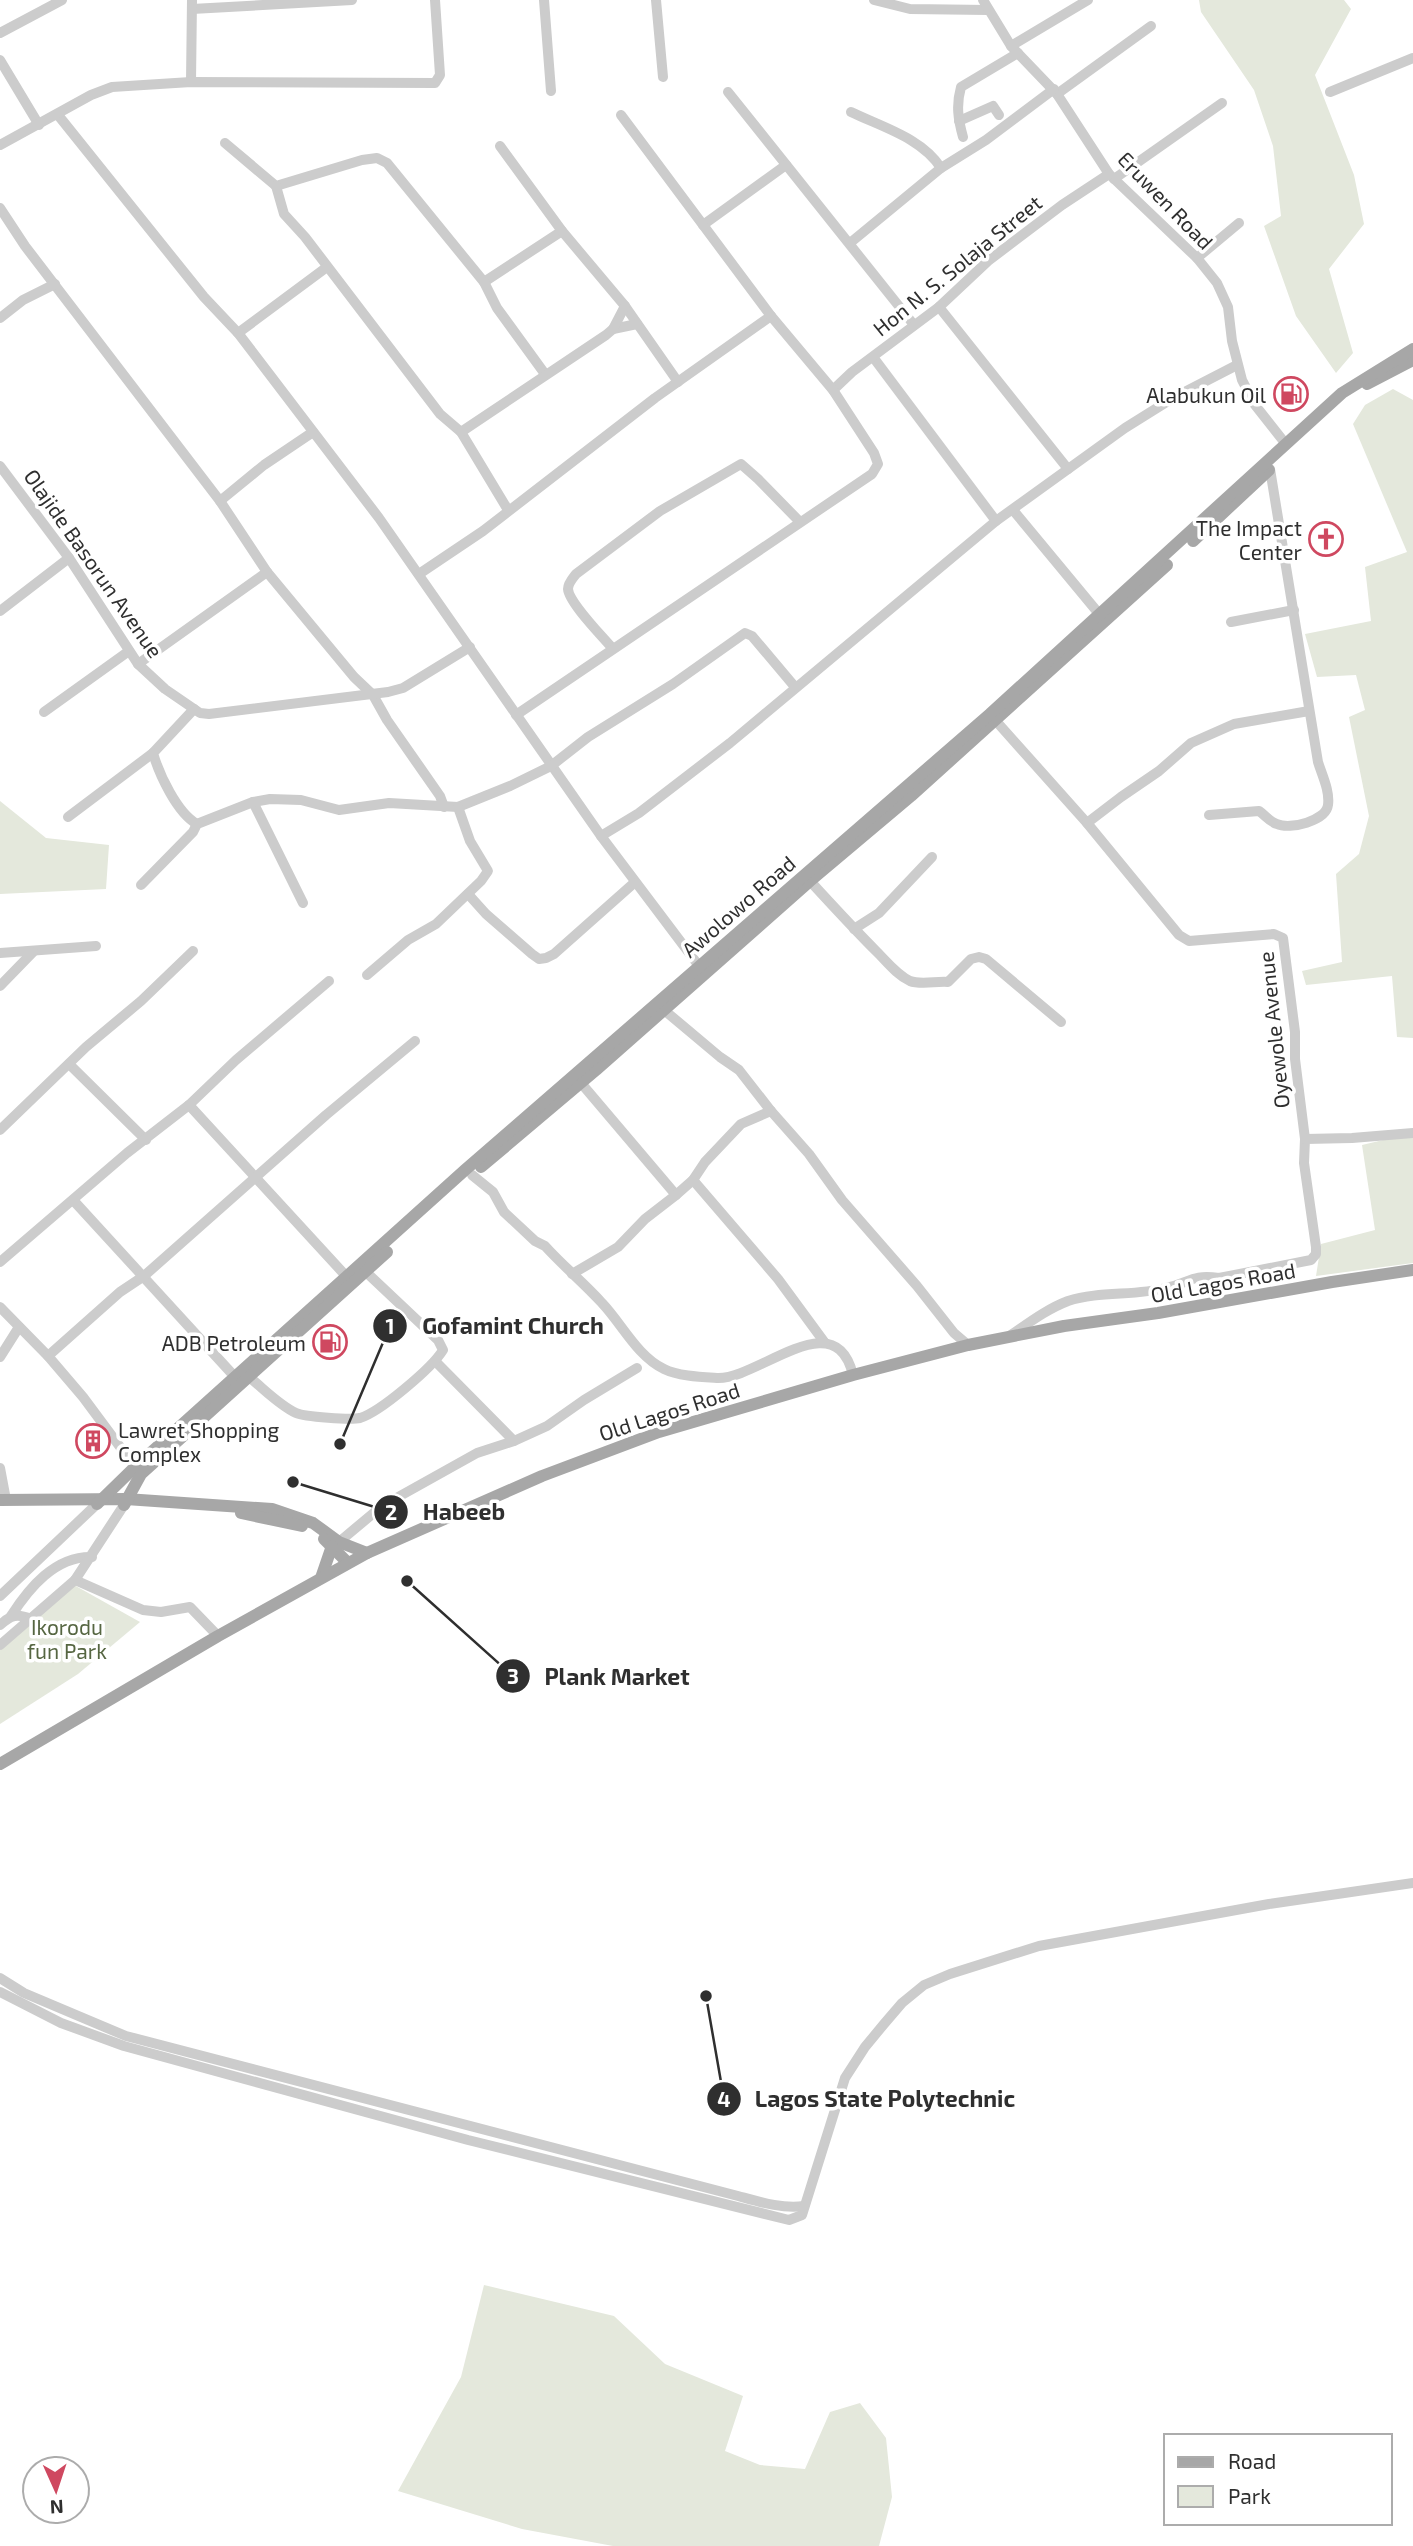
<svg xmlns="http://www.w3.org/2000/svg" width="1413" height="2546" viewBox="0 0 1413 2546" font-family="'Exo 2',sans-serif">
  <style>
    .green { fill: #e4e8dc }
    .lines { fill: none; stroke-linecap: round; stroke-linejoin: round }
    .minor { stroke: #ccc; stroke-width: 10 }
    .major { stroke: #a7a7a7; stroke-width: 12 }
    .labels { text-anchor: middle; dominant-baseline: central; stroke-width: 7; stroke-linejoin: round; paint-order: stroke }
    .street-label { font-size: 21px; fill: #2f2f2f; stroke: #fff }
    .poi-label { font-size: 21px; fill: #2f2f2f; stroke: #fff; text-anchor: end }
    .park-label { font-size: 21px; fill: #566642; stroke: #fff }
    .leader { fill: none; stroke: #2f2f2f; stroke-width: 2.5 }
    .callout-dot { fill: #2f2f2f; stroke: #fff; stroke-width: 2.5 }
    .mark-label { font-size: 21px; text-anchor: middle; font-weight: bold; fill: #fff }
    .callout-label { font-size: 23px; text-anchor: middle; font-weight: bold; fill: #2f2f2f; stroke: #fff; stroke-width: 7; stroke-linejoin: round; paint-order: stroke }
  </style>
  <rect width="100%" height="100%" fill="#fff"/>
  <g class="green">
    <path d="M 1199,0 L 1344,0 L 1351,9 L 1315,75 L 1354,175 L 1364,224 L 1329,269 L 1353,353 L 1336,373 L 1296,316 L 1264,226 L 1281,216 L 1273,146 L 1254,90 L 1201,12 Z"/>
    <path d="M 1393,389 L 1413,400 L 1413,1038 L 1397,1037 L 1392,976 L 1306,985 L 1302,971 L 1342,962 L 1336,874 L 1359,854 L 1369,816 L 1349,717 L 1365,710 L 1356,675 L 1317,677 L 1305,634 L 1371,621 L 1365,567 L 1407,552 L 1353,424 L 1365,405 Z"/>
    <path d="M 0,801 L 46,838 L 109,845 L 106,889 L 0,894 Z"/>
    <path d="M 1413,1133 L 1413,1263 L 1316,1276 L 1321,1244 L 1375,1230 L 1362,1145 Z"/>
    <path d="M 74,1585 L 140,1622 L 78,1674 L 0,1724 L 0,1650 Z"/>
    <path d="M 484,2285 L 614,2316 L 665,2364 L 743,2396 L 725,2451 L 760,2465 L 805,2469 L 830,2412 L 860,2403 L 886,2438 L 892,2497 L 879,2546 L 613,2546 L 522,2529 L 398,2491 L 461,2377 Z"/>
  </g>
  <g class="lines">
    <g class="minor">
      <path d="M 544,0 L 551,91"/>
      <path d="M 656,0 L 663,77"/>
      <path d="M 874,0 L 910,9 L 988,10"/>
      <path d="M 983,0 L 1011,46 L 1057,94 L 1109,174 L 1197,258 L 1217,283 L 1228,307 L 1232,341 L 1242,380 L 1255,405 L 1285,443"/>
      <path d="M 192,9 L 352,0"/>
      <path d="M 0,33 L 62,0"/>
      <path d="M 1011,46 L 1088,0"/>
      <path d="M 0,60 L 39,125"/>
      <path d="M 191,82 L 192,0"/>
      <path d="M 728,92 L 914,325"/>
      <path d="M 1330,92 L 1413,58"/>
      <path d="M 1057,94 L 1151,26"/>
      <path d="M 851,112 C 882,127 922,138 941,168"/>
      <path d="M 58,115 L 204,297 L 238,333 L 379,518 L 601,836 L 702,970"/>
      <path d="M 959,121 L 993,106 L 999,115"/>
      <path d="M 963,137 C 958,119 956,105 961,87 L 1018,53"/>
      <path d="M 225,143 L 276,186 L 362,160 L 377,158 L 387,163 L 484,282 L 562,231"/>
      <path d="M 0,145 L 91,95 L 112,87 L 191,82 L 435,83 L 440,75 L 435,0"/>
      <path d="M 500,146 L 562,231 L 625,306 L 678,382"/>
      <path d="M 1114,179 L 1222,103"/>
      <path d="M 276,186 L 284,214 L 305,237 L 440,414 L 461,432 L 508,510"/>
      <path d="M 0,208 L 25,246 L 220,501 L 267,572 L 354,677 L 373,695 L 387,720 L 440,796 L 444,807"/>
      <path d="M 703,225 L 786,165"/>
      <path d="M 850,243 L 941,168 L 986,140 L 1054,89"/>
      <path d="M 1197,258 L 1239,223"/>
      <path d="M 484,282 L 497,308 L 545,374"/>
      <path d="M 939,307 L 1068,469"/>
      <path d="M 0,318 L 23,300 L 55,284"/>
      <path d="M 613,329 L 637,324"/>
      <path d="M 238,333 L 327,267"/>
      <path d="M 873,357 L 996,521"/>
      <path d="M 833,390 L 852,372 L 939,307 L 988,261 L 1062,205 L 1109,174"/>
      <path d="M 461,432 L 606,335 L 613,329 L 625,306"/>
      <path d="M 0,466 L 69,558 L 138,664 L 165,689 L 200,713 L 209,714 L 388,692 L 403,688 L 470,647"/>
      <path d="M 220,501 L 264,465 L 313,432"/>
      <path d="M 1013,510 L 1100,615"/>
      <path d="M 419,574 L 483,531 L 655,398 L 771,316"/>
      <path d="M 0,611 L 69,558"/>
      <path d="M 1231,622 L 1294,610"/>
      <path d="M 613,649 C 603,637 569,603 568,589 C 568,583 573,578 576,574 L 660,511 L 741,464 L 758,479 L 800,522"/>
      <path d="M 138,664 L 267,572"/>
      <path d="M 194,709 L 153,753 C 159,774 177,813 197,824"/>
      <path d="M 44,712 L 129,651"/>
      <path d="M 516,715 L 872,474 L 878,464 L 874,453 L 833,390 L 771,316 L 621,115"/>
      <path d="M 996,721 L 1087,823 L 1179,935 L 1189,941 L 1274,934 L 1283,938 L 1295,1032 L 1295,1059 L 1305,1139 L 1304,1163 L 1316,1247 L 1316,1254 L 1311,1260 L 1219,1278 C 1191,1274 1190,1283 1166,1288 C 1135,1296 1099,1291 1068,1301 C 1047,1309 1030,1322 1011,1335"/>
      <path d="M 253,802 L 303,903"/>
      <path d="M 1209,815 L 1259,811 C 1265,815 1270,822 1277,824 C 1290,830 1326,821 1328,805 C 1330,791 1322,775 1318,762 L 1270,469"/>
      <path d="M 68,817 L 153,753"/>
      <path d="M 1087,823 L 1121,797 L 1159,771 L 1191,743 L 1234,724 L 1309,711"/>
      <path d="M 601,836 L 639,813 L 730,743 L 996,521 L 1125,428 L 1173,398 L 1237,365"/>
      <path d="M 810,881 C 832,905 854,929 877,952 C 887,962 897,975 910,981 C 920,985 937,981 948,982 L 971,959 L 979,957 L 986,959 L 1061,1022"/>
      <path d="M 141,885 L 193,832 L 197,824 L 253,802 L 270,799 L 301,800 L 339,810 L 389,803 L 458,807 L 510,786 L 551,766 L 588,737 L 673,684 L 745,633 L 752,636 L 795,687"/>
      <path d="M 468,894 L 486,914 L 532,954 L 539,959 L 546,958 L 554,954 L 634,883"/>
      <path d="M 854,929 L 879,913 L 932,857"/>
      <path d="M 0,953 L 96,946"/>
      <path d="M 367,975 L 408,940 L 436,924 L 481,881 L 488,871 L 470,841 L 458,807"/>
      <path d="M 0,986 L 33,952"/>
      <path d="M 664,1010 L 720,1057 L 739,1070 L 771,1111 L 809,1154 L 842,1200 L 917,1286 L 954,1333 L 968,1345"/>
      <path d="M 69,1064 L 146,1140"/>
      <path d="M 581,1083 L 676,1195"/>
      <path d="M 189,1105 L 346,1276"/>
      <path d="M 0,1130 L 86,1047 L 141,1001 L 193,951"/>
      <path d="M 1305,1139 L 1352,1138 L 1413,1133"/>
      <path d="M 472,1175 L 493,1192 L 504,1212 L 535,1241 L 545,1246 C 563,1266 584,1283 602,1303 C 622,1324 637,1356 664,1369 C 678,1376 701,1377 717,1378 C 758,1380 835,1301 853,1375"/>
      <path d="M 693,1180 L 778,1279 L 825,1343"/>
      <path d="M 73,1200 L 235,1377"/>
      <path d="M 0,1262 L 127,1153 L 189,1105 L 236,1060 L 329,981"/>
      <path d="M 572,1274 L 618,1247 L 645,1219 L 676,1195 L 693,1180 L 705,1162 L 741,1124 L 771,1111"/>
      <path d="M 0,1307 L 48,1356 L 83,1397 L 135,1467"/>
      <path d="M 48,1356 L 120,1292 L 144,1276 L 326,1115 L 415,1041"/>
      <path d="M 0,1357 L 19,1327"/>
      <path d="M 436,1362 L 514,1441"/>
      <path d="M 249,1377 C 264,1389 279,1405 296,1413 C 305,1417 351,1420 360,1418 C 380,1412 432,1368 443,1350 L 438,1340 L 366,1272"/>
      <path d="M 0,1468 L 6,1500"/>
      <path d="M 339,1542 L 382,1506 L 477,1453 L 514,1441 L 547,1426 L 584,1400 L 637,1368"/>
      <path d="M 75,1580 L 143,1610 L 161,1612 L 190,1607 L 218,1636"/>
      <path d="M 0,1596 L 97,1504"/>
      <path d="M 11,1616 C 29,1588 55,1556 92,1557"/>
      <path d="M 0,1625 C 11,1615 17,1613 31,1619"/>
      <path d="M 0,1645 L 75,1580 L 124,1505"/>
      <path d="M 0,1978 L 24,1993 L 126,2036 L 738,2196 C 760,2202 782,2209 804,2206"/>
      <path d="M 0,1992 L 61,2023 L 124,2046 L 468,2140 L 789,2220 L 802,2215 L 845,2078 L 865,2047 L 884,2024 L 902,2003 L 924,1985 L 950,1974 L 1039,1946 L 1269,1904 L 1413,1883"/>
    </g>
    <g class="major">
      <path d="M 1367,384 L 1413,360"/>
      <path d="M 1193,541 L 1269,470"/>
      <path d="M 481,1167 L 596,1070 L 810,881 L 911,796 L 1167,565"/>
      <path d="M 0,1500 L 126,1499 L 272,1509 L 313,1523 L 339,1542 L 367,1553"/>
      <path d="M 97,1504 L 135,1467 L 465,1170 L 990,714 L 1342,393 L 1413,349"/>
      <path d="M 124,1505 L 141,1474 L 387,1252"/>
      <path d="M 241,1513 L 302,1526"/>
      <path d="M 324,1539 L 348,1563"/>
      <path d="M 321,1578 L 332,1546"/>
      <path d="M 0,1764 L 218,1636 L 367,1553 L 542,1476 L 659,1432 L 853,1375 L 968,1345 L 1064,1326 L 1158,1313 L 1332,1282 L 1413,1270"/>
    </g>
  </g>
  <defs>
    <g id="fuel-ring" transform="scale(1.75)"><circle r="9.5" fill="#fff" stroke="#cf4860" stroke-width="1.5"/><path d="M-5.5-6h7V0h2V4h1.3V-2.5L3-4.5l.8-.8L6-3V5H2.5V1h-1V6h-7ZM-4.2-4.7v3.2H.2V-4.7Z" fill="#cf4860"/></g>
    <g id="church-ring" transform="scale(1.75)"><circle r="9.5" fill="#fff" stroke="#cf4860" stroke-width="1.5"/><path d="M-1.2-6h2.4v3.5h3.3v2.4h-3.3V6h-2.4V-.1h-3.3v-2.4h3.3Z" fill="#cf4860"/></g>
    <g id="building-ring" transform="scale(1.75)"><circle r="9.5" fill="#fff" stroke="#cf4860" stroke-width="1.5"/><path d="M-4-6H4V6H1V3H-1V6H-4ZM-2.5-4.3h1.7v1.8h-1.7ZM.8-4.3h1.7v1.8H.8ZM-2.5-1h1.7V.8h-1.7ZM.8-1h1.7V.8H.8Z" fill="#cf4860"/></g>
  </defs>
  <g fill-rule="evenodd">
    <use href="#fuel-ring" x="1291" y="394"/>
    <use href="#church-ring" x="1326" y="539"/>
    <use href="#fuel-ring" x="330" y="1342"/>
    <use href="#building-ring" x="93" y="1441"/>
  </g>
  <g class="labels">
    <g class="street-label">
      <text transform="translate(1166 200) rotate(46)">Eruwen Road</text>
      <text transform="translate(957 265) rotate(-39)">Hon N. S. Solaja Street</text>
      <text transform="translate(94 563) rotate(55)">Olajide Basorun Avenue</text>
      <text transform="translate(738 906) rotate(-41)">Awolowo Road</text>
      <text transform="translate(1273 1030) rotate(-96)">Oyewole Avenue</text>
      <text transform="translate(1223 1282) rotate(-10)">Old Lagos Road</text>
      <text transform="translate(669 1411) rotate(-18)">Old Lagos Road</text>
    </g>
    <g class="poi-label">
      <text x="1266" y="394">Alabukun Oil</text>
      <text x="1302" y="527">The Impact<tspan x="1302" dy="24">Center</tspan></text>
      <text x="306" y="1342">ADB Petroleum</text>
      <text x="118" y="1429" text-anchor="start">Lawret Shopping<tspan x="118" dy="24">Complex</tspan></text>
    </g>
    <g class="park-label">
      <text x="67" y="1626">Ikorodu<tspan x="67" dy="24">fun Park</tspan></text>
    </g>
  </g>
  <path class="leader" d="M340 1444L390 1326M293 1482L391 1512M407 1581L513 1676M706 1996L724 2099"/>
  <g class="callout-dot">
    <circle cx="340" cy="1444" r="7"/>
    <circle cx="293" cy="1482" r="7"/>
    <circle cx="407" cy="1581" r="7"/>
    <circle cx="706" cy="1996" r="7"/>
    <circle cx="390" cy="1326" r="18"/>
    <circle cx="391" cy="1512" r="18"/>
    <circle cx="513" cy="1676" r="18"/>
    <circle cx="724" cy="2099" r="18"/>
  </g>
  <g class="mark-label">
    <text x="390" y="1334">1</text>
    <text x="391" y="1520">2</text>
    <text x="513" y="1684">3</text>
    <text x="724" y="2107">4</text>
  </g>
  <g class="callout-label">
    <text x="513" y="1334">Gofamint Church</text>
    <text x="464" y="1520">Habeeb</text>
    <text x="617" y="1685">Plank Market</text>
    <text x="885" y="2107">Lagos State Polytechnic</text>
  </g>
  <rect x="1164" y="2434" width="228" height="91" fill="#ffffff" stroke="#acacac" stroke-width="2"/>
  <rect x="1178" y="2457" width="35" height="10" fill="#a7a7a7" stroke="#acacac" stroke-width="2"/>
  <text x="1228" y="2469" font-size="21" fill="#2f2f2f">Road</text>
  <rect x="1178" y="2486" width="35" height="21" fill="#e4e8dc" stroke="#acacac" stroke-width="2"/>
  <text x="1228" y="2504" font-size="21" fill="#2f2f2f">Park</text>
  <g transform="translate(56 2490) rotate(177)"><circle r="33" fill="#ffffff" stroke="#acacac" stroke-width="2"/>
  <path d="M0-5L12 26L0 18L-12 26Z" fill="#cf4860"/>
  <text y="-10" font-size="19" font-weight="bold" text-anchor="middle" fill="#2f2f2f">N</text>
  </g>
</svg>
